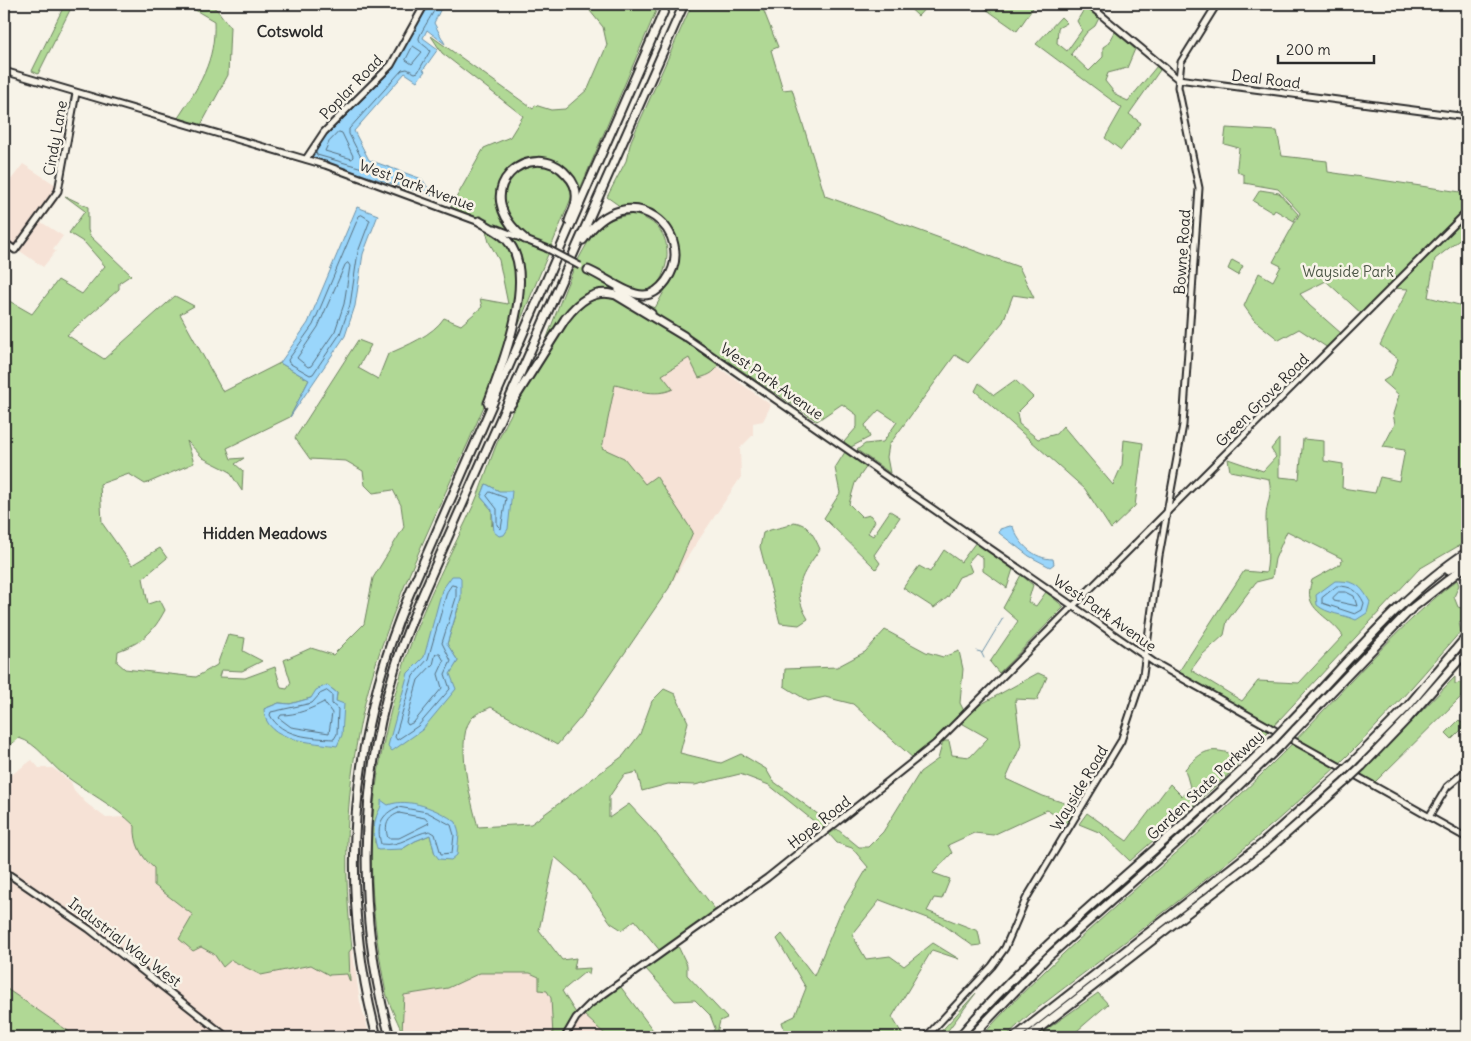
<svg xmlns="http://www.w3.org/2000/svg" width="1471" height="1041" viewBox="0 0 1471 1041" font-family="Delius,sans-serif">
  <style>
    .built { fill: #f6e2d6 }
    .green { fill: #b0d895; stroke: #6e8260; fill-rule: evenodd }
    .water { fill: #9ad6fb; stroke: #6e92a8 }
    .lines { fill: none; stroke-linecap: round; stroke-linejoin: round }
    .shore { stroke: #576f7e; stroke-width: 1 }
    .stream { stroke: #6e92a8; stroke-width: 1 }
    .secondary-casing { stroke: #2b2b2b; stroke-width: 9 }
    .highway-casing { stroke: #2b2b2b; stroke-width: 11 }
    .secondary { stroke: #f7f3e8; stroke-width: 5 }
    .highway { stroke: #f7f3e8; stroke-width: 7 }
    .secondary-bridge-casing { stroke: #2b2b2b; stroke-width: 9; stroke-linecap: butt }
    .highway-bridge-casing { stroke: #2b2b2b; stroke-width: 11; stroke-linecap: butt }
    .secondary-bridge { stroke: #f7f3e8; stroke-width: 5 }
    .highway-bridge { stroke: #f7f3e8; stroke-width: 7 }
    .labels { text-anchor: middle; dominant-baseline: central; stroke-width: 5; stroke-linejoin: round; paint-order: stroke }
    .street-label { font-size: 15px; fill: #2b2b2b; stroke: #f7f3e8 }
    .park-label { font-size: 15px; fill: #4c5646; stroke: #f7f3e8 }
    .neighbourhood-label { font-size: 16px; font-weight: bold; fill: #2b2b2b; stroke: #f7f3e8 }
  </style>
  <rect width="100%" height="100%" fill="#f7f3e8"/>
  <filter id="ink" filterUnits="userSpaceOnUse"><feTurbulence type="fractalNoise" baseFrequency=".02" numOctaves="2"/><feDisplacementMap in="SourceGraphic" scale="10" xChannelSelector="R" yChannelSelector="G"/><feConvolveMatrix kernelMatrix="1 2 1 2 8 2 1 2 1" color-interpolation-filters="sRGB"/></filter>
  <g filter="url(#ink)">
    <g class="built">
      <path d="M 23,164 L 56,185 L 57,201 L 41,222 L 63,236 L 53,250 L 56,251 L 43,267 L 4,240 L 4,189 Z"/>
      <path d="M 676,270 L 720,360 L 718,367 L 771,405 L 763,421 L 753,423 L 753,435 L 740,448 L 741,477 L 682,565 L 669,588 L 609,556 L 569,317 L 611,295 L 655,308 Z"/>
      <path d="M 32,760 L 39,768 L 53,768 L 71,782 L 74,790 L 86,803 L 106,818 L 125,817 L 135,826 L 145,860 L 154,868 L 154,885 L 193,915 L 201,947 L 214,954 L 223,967 L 231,960 L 261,975 L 311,965 L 329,975 L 347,974 L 350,980 L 349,952 L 352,948 L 360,1002 L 370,1037 L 77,1037 L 4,987 L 4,780 Z"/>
      <path d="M 480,973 L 530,973 L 539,977 L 551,999 L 553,1037 L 404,1037 L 402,1032 L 404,995 L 448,988 Z"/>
      <path d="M 583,1014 L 608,1037 L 563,1037 Z"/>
    </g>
    <g class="green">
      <path d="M 65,4 L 73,4 L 38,74 L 32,71 Z"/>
      <path d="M 185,4 L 210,4 L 218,11 L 230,27 L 228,75 L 201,125 L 178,118 C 199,86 216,61 214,21 Z"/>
      <path d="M 596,4 L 659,4 L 580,189 L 572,196 C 538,279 504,361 468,443 C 438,509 406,576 382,645 C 348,742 340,847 352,948 L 349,952 L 350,982 L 347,974 L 329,975 L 311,965 L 261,975 L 231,960 L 223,967 L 214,954 L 201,947 L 193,951 L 179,939 L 193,915 L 154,885 L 154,868 C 141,857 134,843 135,826 C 114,805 86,792 63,774 C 47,761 38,744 19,738 L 4,750 L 4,298 L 32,314 L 58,280 L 82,294 L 105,266 L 85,243 L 69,233 L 85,211 L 65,196 L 88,207 L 88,230 L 90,236 L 131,275 L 119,283 L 119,289 L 67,335 L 104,359 L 175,296 L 194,306 L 180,314 L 223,392 L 280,363 L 309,380 L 290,417 L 227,448 L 231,459 L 244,458 L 235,464 L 243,471 L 242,491 L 229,471 L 203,458 L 187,441 L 194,463 L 145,484 L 129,474 L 100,484 L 102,523 L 132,565 L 160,548 L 167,558 L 143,578 L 148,604 L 160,600 L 165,610 C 153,633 141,643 118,651 L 117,662 L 125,669 L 196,677 L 217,665 L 228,635 L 245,638 L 243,651 L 262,661 L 242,671 L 221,670 L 219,677 L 245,678 L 275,667 L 281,688 L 287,689 L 291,683 L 284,660 L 311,648 L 333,655 L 364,624 L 373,578 L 404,527 L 401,505 L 393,490 L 373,493 L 365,485 L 363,471 L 346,461 L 310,459 L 295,438 L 358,340 L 371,345 L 358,368 L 378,379 L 388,354 C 406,346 433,335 444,318 L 461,325 L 482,307 L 480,299 L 508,304 L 499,260 L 489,242 L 483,220 L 451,207 L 484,148 L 510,137 L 523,116 L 442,53 L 431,36 L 533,109 L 535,105 L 551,110 L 565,109 L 588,89 L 607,45 L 603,27 L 590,11 ZM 327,685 L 337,693 L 336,701 L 264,709 L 279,703 L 290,704 L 311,698 Z"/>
      <path d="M 692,4 L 767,4 L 763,9 L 778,47 L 771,50 L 783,90 L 792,89 L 825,196 L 1019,267 L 1034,298 L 1013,295 L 1003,322 L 968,363 L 955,355 L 889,445 L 887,457 L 890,473 L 857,450 L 865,444 L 883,442 L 897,422 L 879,410 L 865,425 L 870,437 L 851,447 L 844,442 L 857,427 L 857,415 L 842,404 L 817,421 L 729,362 L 720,360 C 717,372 710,375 699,378 L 689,358 L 662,375 L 673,389 C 655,398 633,389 615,385 L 602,448 L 624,458 L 645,484 L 656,476 L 693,532 L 669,588 L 581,717 L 557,745 L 491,707 C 486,710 478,712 474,716 C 452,733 472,805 478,827 L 531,824 L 623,756 L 640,734 L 652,701 L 664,689 L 675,694 L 688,722 L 680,753 L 721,763 L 741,754 L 766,769 L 773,781 L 834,826 L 826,831 L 769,785 L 740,774 L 695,785 L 668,784 L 642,791 L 637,772 L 624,775 L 609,797 L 609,818 L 629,804 L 654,831 L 718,913 L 676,942 L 687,965 L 687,975 L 727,1018 L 720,1021 L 716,1037 L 709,1037 L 715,1028 L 710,1015 L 695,1000 L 675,1001 L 645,968 L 661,952 L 635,920 L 622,930 L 611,923 L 578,877 L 555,857 L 539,930 L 562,960 L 576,958 L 574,969 L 590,968 L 589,975 L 585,972 L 562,991 L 579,1018 L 563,1037 L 553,1037 L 551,998 L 547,991 L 539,990 L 539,977 L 530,973 L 480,973 L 448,988 L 404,995 L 402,1032 C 396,1018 388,1003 385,988 C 373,926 367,858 375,795 C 381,746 393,696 409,649 C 426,598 452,552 474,504 C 482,486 488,466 495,448 C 506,419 566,308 592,298 C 611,290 636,302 655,308 L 676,270 L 676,250 L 672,233 L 659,215 L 638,205 L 621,207 L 607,197 L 626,161 L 631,141 ZM 486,484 L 499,491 L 492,526 L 492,510 L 481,497 ZM 461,599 L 447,644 L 458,661 L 449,674 L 408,674 L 424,657 ZM 382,809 L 459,834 L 435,854 L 430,835 L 415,841 L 402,849 L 375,843 L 376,818 Z"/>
      <path d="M 905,4 L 929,4 L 918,16 Z"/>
      <path d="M 985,4 L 1034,4 L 1035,5 L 1017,31 L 983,7 Z"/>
      <path d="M 1086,6 L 1099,18 L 1095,26 L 1087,32 L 1071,54 L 1089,71 L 1103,57 L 1103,47 L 1109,43 L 1115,32 L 1135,49 L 1127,68 L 1108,73 L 1105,81 L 1117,96 L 1128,101 L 1157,66 L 1160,70 L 1129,114 L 1141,123 L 1121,150 L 1105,138 L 1122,108 L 1036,44 L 1061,17 L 1067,23 L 1058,28 L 1057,43 L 1067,51 L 1082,30 L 1077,21 Z"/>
      <path d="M 1226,128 L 1277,131 L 1282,156 L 1327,161 L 1328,172 L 1467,193 L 1467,234 L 1435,259 L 1428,297 L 1467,307 L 1467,541 L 1419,569 L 1229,774 L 1130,861 L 1101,833 L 1079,824 L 1087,813 L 1127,841 L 1170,784 L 1182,796 L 1190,787 L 1185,769 C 1204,749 1209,747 1236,755 L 1264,723 L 1178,673 L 1244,571 L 1266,573 C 1270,554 1266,537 1266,518 C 1266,502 1273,496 1269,479 L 1230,471 L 1228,459 L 1263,471 L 1276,457 L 1271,449 L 1279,439 L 1279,477 L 1299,479 L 1303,439 L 1324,441 L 1324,461 L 1343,464 L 1342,488 L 1375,493 L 1380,477 L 1399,481 L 1405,450 L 1383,447 L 1395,424 L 1393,414 L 1399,395 L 1383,381 L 1391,376 L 1398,359 L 1380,345 L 1408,289 L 1392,288 L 1363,315 L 1326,281 L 1300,294 L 1309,305 L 1342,334 L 1328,348 L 1299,329 L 1279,340 L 1254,320 L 1244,306 L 1259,273 L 1273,281 L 1281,266 L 1273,262 L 1300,213 L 1278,189 L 1244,183 L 1244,175 L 1238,172 L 1237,166 L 1239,148 L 1224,144 ZM 1287,531 L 1343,559 L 1339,565 L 1312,580 C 1301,611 1328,613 1343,636 L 1299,683 L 1258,681 L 1242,701 L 1191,670 L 1202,655 L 1224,635 L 1227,621 L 1256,582 L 1272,578 L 1275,559 Z"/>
      <path d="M 1260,190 L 1279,193 L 1298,214 L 1294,221 L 1275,210 L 1273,213 L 1253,201 Z"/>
      <path d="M 632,214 C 658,220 671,237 666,264 C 664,272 661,282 654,287 C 635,299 606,284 586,294 C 565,304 555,329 543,348 C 556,317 580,233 610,220 C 617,217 625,216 632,214 Z"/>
      <path d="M 1232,260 L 1243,266 L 1238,275 L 1228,269 Z"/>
      <path d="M 1015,380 L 1033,397 L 1017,413 L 1019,424 L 1038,439 L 1056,434 L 1063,426 L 1113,485 L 1122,465 L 1124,440 L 1143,443 L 1135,506 L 1111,529 L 1085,489 L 975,391 L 979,383 L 994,395 Z"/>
      <path d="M 845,452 L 867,466 L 855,483 L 849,504 L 862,517 L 870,515 L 875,521 L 868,533 L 873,536 L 890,511 L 900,517 L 874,555 L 880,563 L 876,569 L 824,518 L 840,493 L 835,468 Z"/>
      <path d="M 794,522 C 809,524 814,536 820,549 C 802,575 790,588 808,619 L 799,625 L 780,623 L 760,547 L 763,533 C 774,527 784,529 794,522 Z"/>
      <path d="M 976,542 L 1013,569 L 1007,588 L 983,571 L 983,558 L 976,553 L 968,562 L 972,572 L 959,577 L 948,597 L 934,608 L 903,588 L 919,566 L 930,572 L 944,550 L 961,562 Z"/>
      <path d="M 1021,575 L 1033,585 L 1028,602 L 1036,606 L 1046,592 L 1064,607 L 999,673 L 990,662 L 1018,621 L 1003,608 Z"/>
      <path d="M 1457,580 L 1459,585 L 1454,597 L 1458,607 L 1467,610 L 1467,618 L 1459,623 L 1461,631 C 1413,686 1366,741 1311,790 C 1223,871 1125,941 1030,1014 L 1005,1037 L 981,1037 C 1069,938 1176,860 1270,766 C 1333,704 1388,634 1457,580 Z"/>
      <path d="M 885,630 L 926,652 L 943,657 L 959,651 L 963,669 L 960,703 L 965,713 L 1038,673 L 1047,677 L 1037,700 L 1015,699 L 1021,745 L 1006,779 L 1043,796 L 1077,807 L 1068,824 L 1047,810 L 993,835 L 974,833 L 948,845 L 952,853 L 933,873 L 950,879 L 942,899 L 934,898 L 927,911 L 978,931 L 981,945 L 973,946 L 941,923 L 880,900 L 852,935 L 866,959 L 890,956 L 904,966 L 933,943 L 959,959 L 932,950 L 892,1017 L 904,1037 L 778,1037 L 786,1035 L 782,1022 L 795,1016 L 806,988 L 777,939 L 782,934 L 814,976 L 839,916 L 868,867 L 852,848 L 837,843 L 829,834 L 837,829 L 859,847 L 868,847 L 883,832 L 920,772 L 938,759 L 943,741 L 949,741 L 952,755 L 970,757 L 988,738 L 958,721 L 914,759 L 853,704 L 825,697 L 808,701 L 784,686 L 785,669 L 837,667 L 865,652 Z"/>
      <path d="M 1455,677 L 1455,684 L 1467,681 L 1467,691 L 1374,783 L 1360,774 Z"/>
      <path d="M 1459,720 L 1465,726 L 1452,739 L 1446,733 Z"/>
      <path d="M 620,986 L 658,1037 L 608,1037 L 583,1014 Z"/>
      <path d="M 4,987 L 77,1037 L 4,1037 Z"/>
      <path d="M 976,993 L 943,1037 L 936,1037 Z"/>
      <path d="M 1098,993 L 1108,1004 L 1070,1037 L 1036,1037 Z"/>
    </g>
    <g class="water">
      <path d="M 424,4 L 443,4 L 434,23 L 445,44 L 427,30 L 423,38 L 438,49 L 423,70 L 425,71 L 417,81 L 405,73 L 354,131 L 369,160 L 422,179 L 433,196 L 307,158 L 320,135 L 389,65 Z"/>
      <path d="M 357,207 L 378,215 L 363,254 L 355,306 L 345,336 L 290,417 L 309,380 L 280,363 L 308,323 Z"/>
      <path d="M 486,484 L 499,491 L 512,491 L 508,529 L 504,535 L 499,536 L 494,532 L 492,510 L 481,497 Z"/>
      <path d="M 1010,526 L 1013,527 C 1019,544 1034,559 1053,559 L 1054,564 L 1050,567 L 1029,556 L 999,533 L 1000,529 Z"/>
      <path d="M 452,576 L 459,576 L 461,578 L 461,598 L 447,644 L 458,661 L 450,674 L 456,689 L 422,730 L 392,751 L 388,746 L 408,673 L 424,657 L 442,590 Z"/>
      <path d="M 1335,581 C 1355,581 1360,584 1370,602 L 1367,613 L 1356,620 C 1343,614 1327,614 1317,605 L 1316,595 Z"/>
      <path d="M 327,685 L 337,693 L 336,701 L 344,704 L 342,735 L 337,746 C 315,742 264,742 264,709 L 279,703 L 290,704 L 311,698 L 316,690 Z"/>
      <path d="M 381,800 L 388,805 C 409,797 437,809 456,822 L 459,834 L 457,855 L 451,860 L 439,859 L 435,854 L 430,835 L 415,841 L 402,849 L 378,850 C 374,842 373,827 376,818 C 378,810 382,809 381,800 Z"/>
    </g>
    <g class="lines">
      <g class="shore">
        <path d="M 413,46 L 422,52 L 412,64 L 406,60 Z"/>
        <path d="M 339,132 L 342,133 L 353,156 L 352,159 L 325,151 L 329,142 Z"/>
        <path d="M 326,136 L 394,68"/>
        <path d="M 320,145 L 316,152 L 317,155 L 373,171 L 372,167 L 364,163 L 349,134 L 349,129 L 402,70 L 407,69 L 415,73 L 418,72 L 430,51 C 428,47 420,44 419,39 C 418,36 435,10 438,4"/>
        <path d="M 362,215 L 370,220 L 358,252 L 350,305 L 340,334 L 313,374 L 310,375 L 289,363 L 288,360 L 313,325 L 359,216 Z"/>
        <path d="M 348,263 L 350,266 L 344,304 L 335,331 L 311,366 L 308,367 L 297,358 L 318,327 L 345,265 Z"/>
        <path d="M 490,492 L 506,498 L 501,529 L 497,525 L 497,509 L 487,496 Z"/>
        <path d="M 452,585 L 456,586 L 456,598 L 442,643 L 451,661 L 445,674 L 450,689 L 418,726 L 397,740 L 395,737 L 413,676 L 428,659 L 447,592 Z"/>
        <path d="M 1337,586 C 1351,586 1358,590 1364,603 L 1362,610 L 1355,614 L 1322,603 L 1322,598 Z"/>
        <path d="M 1339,592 L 1346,592 L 1354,596 L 1357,606 L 1334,601 L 1333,598 Z"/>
        <path d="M 436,654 L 440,654 L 444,661 L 438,674 L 442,688 L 414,722 L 408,725 L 406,722 L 418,680 L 433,664 Z"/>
        <path d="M 327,691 L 332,695 L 332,704 L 338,709 L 337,734 L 334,739 C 312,738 281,737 270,715 L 271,712 L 312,703 L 320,694 Z"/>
        <path d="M 324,702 L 332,713 L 329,733 L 291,727 L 279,718 L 281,715 C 297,715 311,709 324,702 Z"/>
        <path d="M 398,807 L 427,812 L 451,825 L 454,835 L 452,853 L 441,854 L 435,834 L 430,831 C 411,834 402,847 381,844 C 376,826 381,814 398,807 Z"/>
        <path d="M 399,813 L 425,818 L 429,823 L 399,838 L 388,838 C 384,826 387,817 399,813 Z"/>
      </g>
      <g class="stream">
        <path d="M 977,651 L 981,652 L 984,658"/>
        <path d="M 982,653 L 1003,618"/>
      </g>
      <g class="secondary-casing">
        <g id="secondary">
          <path d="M 1088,4 L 1178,79 L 1467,117"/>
          <path d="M 4,71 L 325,165 L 482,223"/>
          <path d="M 306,159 L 324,132 L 391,65 L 425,4"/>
          <path d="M 495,228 L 546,248"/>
          <path d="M 4,242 L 15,250 L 58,191 L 76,93"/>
          <path d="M 618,290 L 652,313"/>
          <path d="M 681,334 L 1155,663 L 1467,838"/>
          <path d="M 1429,817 L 1447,787 L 1467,770"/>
          <path d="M 4,871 L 89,929 L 227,1037"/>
          <path d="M 565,1037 L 576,1018 L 590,1004 L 767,878 L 935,744 L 1467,212"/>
          <path d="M 926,1037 L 992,966 L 1005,948 L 1026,899 L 1121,741 L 1143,675 L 1159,556 L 1183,425 L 1199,188 L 1178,87 L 1181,62 L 1217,4"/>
        </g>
      </g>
      <g class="highway-casing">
        <g id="highway">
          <path d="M 479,221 C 490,228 503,233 510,244 C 536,280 502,366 488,403"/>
          <path d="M 525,239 C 463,188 533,136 567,175 C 573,181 577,190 576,199 C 576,207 571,214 569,221"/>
          <path d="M 583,240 C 630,171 700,234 666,281 C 660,289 653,295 644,295 C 629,296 603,276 588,270"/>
          <path d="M 510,406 L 565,319 C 578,302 594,288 616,295 L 684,336"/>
          <path d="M 1448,570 L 1467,560"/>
          <path d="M 1287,725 C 1344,668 1399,596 1467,552"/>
          <path d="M 1295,730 L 1411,609 L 1467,565"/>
          <path d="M 1353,762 L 1408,706 L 1467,636"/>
          <path d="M 1362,766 L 1409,717 L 1467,651"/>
          <path d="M 377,1037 C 338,889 350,736 409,595 L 667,4"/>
          <path d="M 390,1037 C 357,918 358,790 394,671 C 405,634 421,598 437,562 L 684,4"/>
          <path d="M 959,1037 C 1053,927 1171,843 1272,741"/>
          <path d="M 971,1037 L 1048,957 L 1209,814 L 1281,745"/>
          <path d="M 1015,1037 L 1263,843 L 1337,777"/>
          <path d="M 1028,1037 L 1267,851 L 1345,782"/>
        </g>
      </g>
      <use href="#secondary" class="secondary"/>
      <use href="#highway" class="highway"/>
      <g class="secondary-bridge-casing">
        <path id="secondary-bridge" d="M 546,248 L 580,266"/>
      </g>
      <g class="highway-bridge-casing">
        <g id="highway-bridge">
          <path d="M 1272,741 L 1287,725"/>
          <path d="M 1281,745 L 1295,730"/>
          <path d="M 1337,777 L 1353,762"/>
          <path d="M 1345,782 L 1362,766"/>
        </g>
      </g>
      <use href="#secondary-bridge" class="secondary-bridge"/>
      <use href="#highway-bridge" class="highway-bridge"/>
    </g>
  </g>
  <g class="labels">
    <g class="street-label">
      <text transform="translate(1266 79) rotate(7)">Deal Road</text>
      <text transform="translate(351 87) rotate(-46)">Poplar Road</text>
      <text transform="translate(55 138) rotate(-80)">Cindy Lane</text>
      <text transform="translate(417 185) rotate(20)">West Park Avenue</text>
      <text transform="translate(1182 252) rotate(-86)">Bowne Road</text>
      <text transform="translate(772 381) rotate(35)">West Park Avenue</text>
      <text transform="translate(1262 400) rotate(-45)">Green Grove Road</text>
      <text transform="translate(1105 613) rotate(35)">West Park Avenue</text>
      <text transform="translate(1205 785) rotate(-43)">Garden State Parkway</text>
      <text transform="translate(1079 788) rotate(-59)">Wayside Road</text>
      <text transform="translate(819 822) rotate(-38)">Hope Road</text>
      <text transform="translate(125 942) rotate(37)">Industrial Way West</text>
    </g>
    <g class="park-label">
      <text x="1348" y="271">Wayside Park</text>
    </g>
    <g class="neighbourhood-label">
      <text x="290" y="31">Cotswold</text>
      <text x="265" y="533">Hidden Meadows</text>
    </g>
  </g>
  <rect width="1471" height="1041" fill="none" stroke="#f7f3e8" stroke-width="20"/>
  <rect x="10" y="10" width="1451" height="1021" fill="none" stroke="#2b2b2b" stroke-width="2" filter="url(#ink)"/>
  <path d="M1278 55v8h96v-8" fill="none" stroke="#2b2b2b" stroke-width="2.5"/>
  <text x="1286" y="55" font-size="15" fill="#2b2b2b" stroke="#f7f3e8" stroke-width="4" paint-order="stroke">200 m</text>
</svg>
